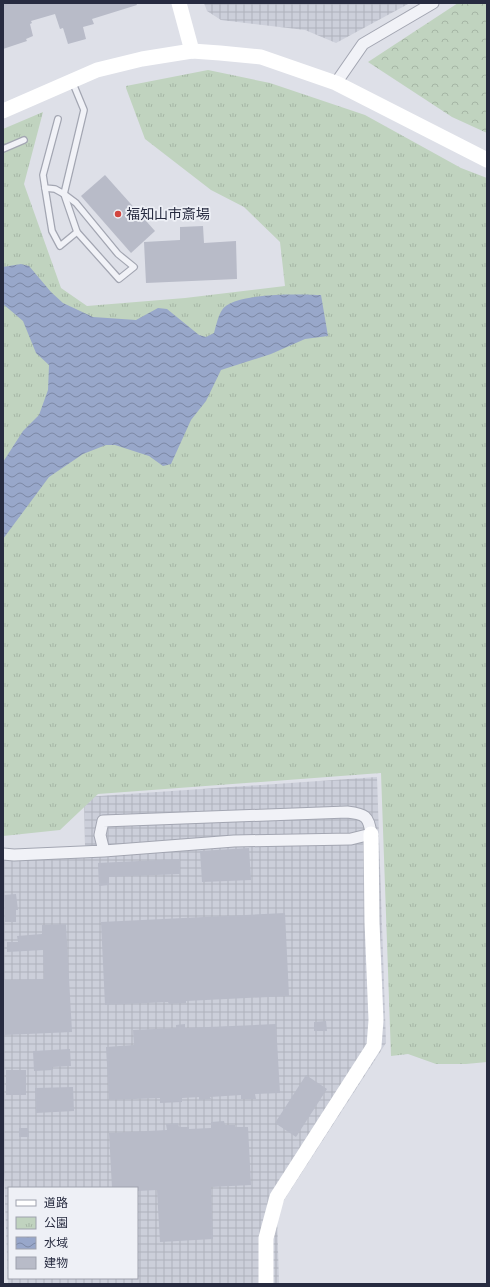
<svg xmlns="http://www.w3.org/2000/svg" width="490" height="1287" viewBox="0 0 490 1287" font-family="Rubik,'Noto Sans JP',sans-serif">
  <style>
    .industrial { fill: url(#industrial-grid); fill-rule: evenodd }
    .forest { fill: url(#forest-crowns) }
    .park { fill: url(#park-tufts) }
    .water { fill: url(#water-waves) }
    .building { fill: #b8bbc8 }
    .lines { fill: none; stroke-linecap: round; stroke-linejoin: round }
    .lane-casing { stroke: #a3a6b2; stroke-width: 8 }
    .street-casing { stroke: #a3a6b2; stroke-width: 13 }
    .lane { stroke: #f1f2f7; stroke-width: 5.5 }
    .street { stroke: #f1f2f7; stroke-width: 11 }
    .secondary { stroke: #fff; stroke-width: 15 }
    .poi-dot { fill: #d2453f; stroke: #eef0f6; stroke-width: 1.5 }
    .labels { text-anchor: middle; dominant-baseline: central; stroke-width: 3.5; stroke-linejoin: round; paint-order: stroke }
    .poi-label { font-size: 14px; fill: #272b40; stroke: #eef0f6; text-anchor: start }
  </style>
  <defs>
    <pattern id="industrial-grid" width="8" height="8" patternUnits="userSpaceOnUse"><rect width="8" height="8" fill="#cccfda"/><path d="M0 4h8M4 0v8" fill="none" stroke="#afb2bc"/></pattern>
    <pattern id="forest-crowns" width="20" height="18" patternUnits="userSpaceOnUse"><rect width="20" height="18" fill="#c0d3bf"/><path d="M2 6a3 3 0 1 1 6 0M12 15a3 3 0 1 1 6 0" fill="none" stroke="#a5b5a5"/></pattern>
    <pattern id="park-tufts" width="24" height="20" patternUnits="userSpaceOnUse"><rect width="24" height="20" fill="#c0d3bf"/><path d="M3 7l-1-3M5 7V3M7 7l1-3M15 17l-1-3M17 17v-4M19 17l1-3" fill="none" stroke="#a5b5a5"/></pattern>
    <pattern id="water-waves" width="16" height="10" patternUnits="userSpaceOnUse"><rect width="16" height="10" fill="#98a7ca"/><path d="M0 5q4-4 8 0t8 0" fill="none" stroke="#7c88a5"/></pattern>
  </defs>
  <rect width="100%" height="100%" fill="#dee0e8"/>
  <g class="industrial">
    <path d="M 204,3 L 410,3 L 336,43 L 305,30 L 221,20 L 207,11 Z"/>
    <path d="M 377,777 L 386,1043 L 277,1211 L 279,1284 L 8,1284 L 3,1144 L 3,853 L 85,846 L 84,797 ZM 9,1188 L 137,1188 L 137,1278 L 9,1278 Z"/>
  </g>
  <path class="forest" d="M 458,3 L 487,3 L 487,133 L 452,117 L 368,62 Z"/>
  <path class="park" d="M 208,70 L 270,83 L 365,115 L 461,168 L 487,178 L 487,1062 L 466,1064 L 436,1064 L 408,1054 L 391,1056 L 381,773 L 98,794 L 60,830 L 3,836 L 3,129 L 43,112 L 24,184 L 61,288 L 87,306 L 185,298 L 285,286 L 280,242 L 244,207 L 211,190 L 145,139 L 126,88 L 126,86 Z"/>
  <path class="water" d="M 21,264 L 29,266 L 51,292 L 63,303 L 93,317 L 136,320 L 158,308 L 167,309 L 199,335 L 206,337 L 214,333 C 216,326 218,316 222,310 C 233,292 301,294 321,295 L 328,336 L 305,339 L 271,354 L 221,370 L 206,401 L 191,420 L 171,464 L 163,466 L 149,456 L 115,445 L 106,445 L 83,454 L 49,477 L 3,539 L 3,462 L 23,431 L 39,415 L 48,390 L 49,365 L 36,353 L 23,321 L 3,304 L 3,267 Z"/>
  <g class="building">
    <path d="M 3,3 L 136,3 L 137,5 L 92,19 L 94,24 L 83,27 L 86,39 L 68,44 L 63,28 L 60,29 L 55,14 L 31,21 L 32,23 L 30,24 L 33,36 L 26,39 L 27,41 L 3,49 Z"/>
    <path d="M 105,175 L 155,231 L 131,253 L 81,196 Z"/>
    <path d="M 203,226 L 204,243 L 236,241 L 237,279 L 146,283 L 144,242 L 180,240 L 180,227 Z"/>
    <path d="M 249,848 L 251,880 L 202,882 L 200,851 Z"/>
    <path d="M 180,859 L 180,874 L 109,877 L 109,885 L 99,886 L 98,863 Z"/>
    <path d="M 16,894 L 18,910 L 16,910 L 16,922 L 5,922 L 4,895 Z"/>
    <path d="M 285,913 L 289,996 L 186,1001 L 186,1003 L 169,1004 L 168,1002 L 105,1005 L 101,922 Z"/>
    <path d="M 66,924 L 72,1032 L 4,1035 L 3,980 L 44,979 L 43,950 L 7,952 L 7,942 L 18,942 L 17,936 L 42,934 L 42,925 Z"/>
    <path d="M 326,1021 L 327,1031 L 314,1031 L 314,1022 Z"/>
    <path d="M 185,1024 L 185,1028 L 276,1024 L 280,1093 L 255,1094 L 256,1099 L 241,1099 L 241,1095 L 210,1097 L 211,1099 L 199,1100 L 199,1097 L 182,1098 L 182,1102 L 160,1103 L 160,1098 L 109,1100 L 106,1047 L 134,1045 L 133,1030 L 176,1028 L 176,1025 Z"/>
    <path d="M 70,1049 L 71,1066 L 52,1067 L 53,1070 L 34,1071 L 33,1051 Z"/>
    <rect x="6" y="1070" width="20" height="25"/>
    <path d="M 306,1075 L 327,1089 L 296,1137 L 275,1123 Z"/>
    <path d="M 73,1087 L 74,1111 L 36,1113 L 35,1088 Z"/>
    <path d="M 224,1121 L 225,1125 L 235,1125 L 235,1127 L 248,1127 L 251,1185 L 211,1187 L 213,1239 L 160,1242 L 157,1190 L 137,1191 L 137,1188 L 112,1188 L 109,1133 L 167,1130 L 166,1124 L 178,1123 L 179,1127 L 189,1127 L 189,1129 L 211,1128 L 211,1122 Z"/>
    <path d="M 19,1128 L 28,1128 L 29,1137 L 19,1137 Z"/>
  </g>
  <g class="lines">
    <g class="lane-casing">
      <g id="lane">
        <path d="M 58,119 L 43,175 L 45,188 L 55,189 L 64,194 L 84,110 L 72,81"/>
        <path d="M 3,149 L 24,140"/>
        <path d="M 45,188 L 52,231 L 60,246 L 77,232 L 64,194"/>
        <path d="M 64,194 L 76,203 L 118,254 L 134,267 L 119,279 L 77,232"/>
      </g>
    </g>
    <g class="street-casing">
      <g id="street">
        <path d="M 336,83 L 363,44 L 433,3"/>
        <path d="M 3,854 L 14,855 L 104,851 L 234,841 L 351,839 L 371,834 C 369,816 365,814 347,812 L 103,821 L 100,835 L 104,851"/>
      </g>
    </g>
    <use href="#lane" class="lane"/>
    <use href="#street" class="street"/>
    <g class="secondary">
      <path d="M 179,3 L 192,51"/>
      <path d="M 3,111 L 97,70 L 142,59 L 192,51 L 220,53 L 261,57 L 336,83 L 487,160"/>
      <path d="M 266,1284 L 266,1238 L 277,1197 L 374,1046 L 376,1020 L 372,922 L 371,834"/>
    </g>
  </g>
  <circle class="poi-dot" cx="118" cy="214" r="4"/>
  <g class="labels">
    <g class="poi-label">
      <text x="126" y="214">福知山市斎場</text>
    </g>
  </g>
  <rect width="490" height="1287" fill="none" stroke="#272b40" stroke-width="8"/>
  <rect x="8" y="1187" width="130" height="92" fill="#eef0f6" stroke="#9ea1ad"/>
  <rect x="16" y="1200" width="20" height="6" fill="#ffffff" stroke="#9ea1ad"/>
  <text x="44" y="1207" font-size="12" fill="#272b40">道路</text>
  <rect x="16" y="1217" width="20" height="12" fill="url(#park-tufts)" stroke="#9ea1ad"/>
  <text x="44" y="1227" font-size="12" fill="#272b40">公園</text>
  <rect x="16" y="1237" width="20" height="12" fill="url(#water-waves)" stroke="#9ea1ad"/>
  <text x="44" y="1247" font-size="12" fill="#272b40">水域</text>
  <rect x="16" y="1257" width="20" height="12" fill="#b8bbc8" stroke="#9ea1ad"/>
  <text x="44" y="1267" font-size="12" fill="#272b40">建物</text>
</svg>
